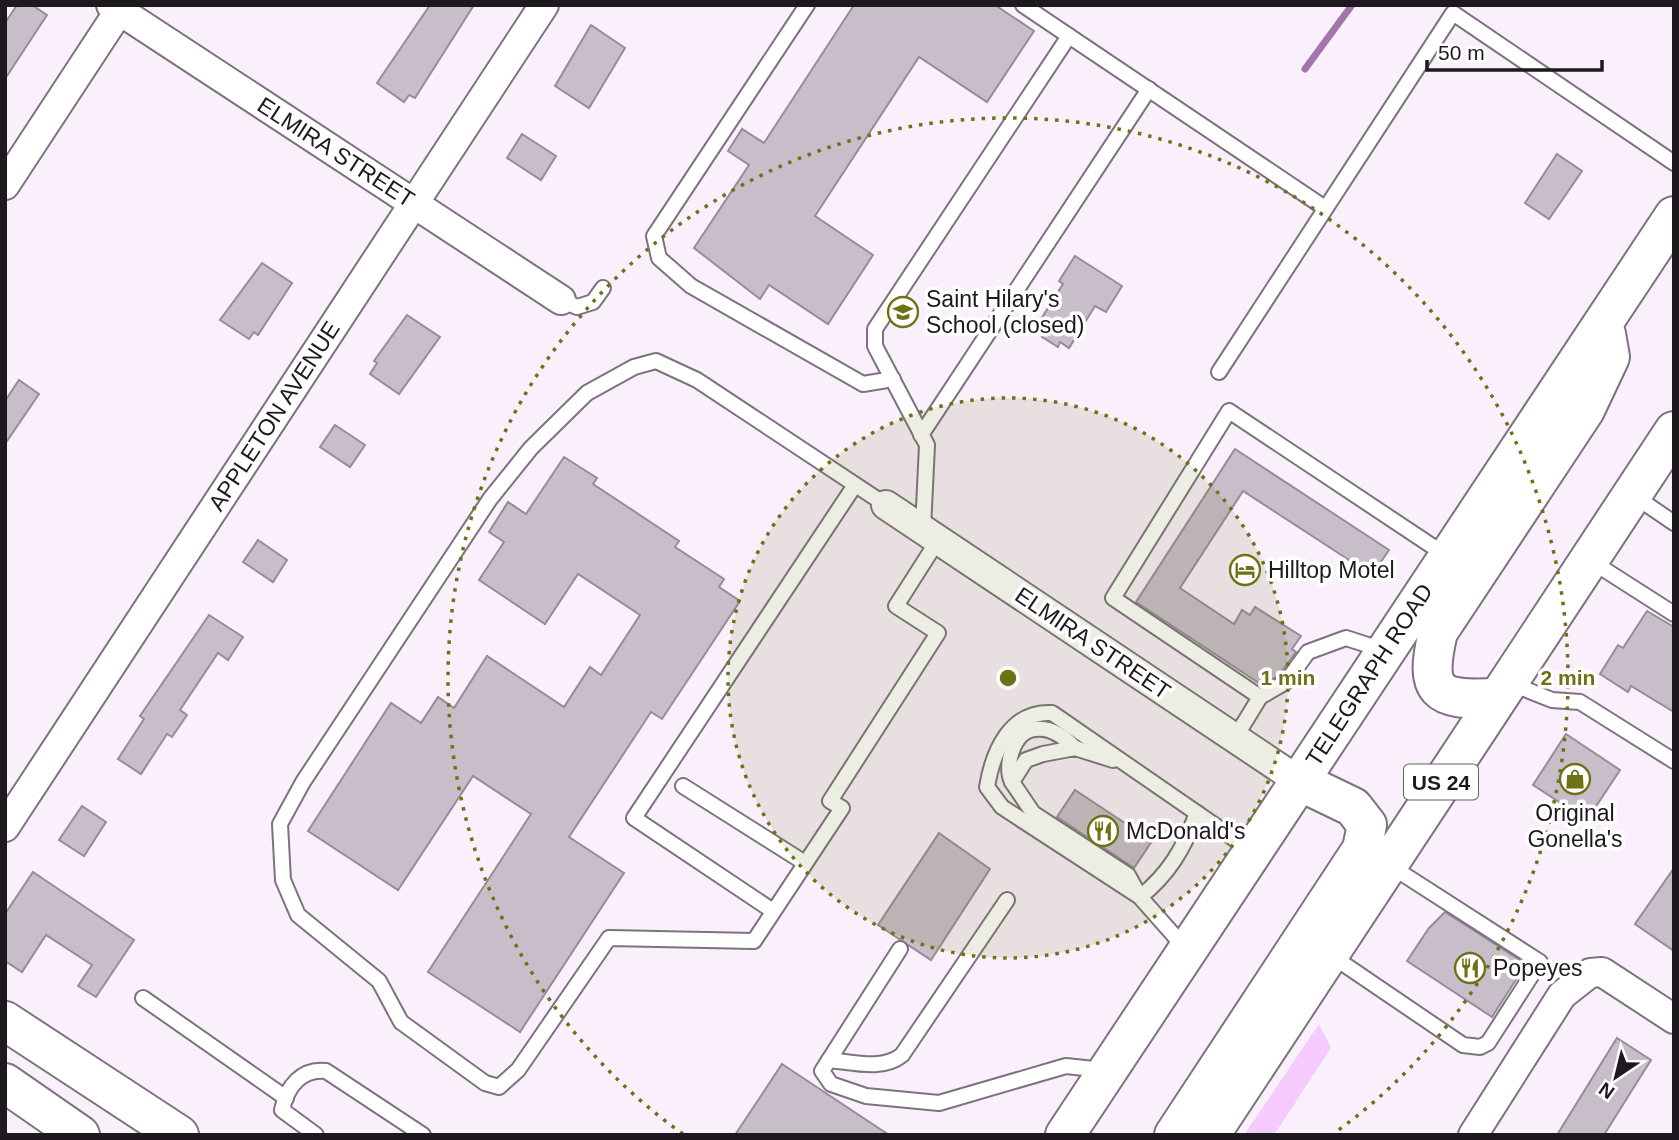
<svg xmlns="http://www.w3.org/2000/svg" width="1679" height="1140" viewBox="0 0 1679 1140" font-family="Arial,sans-serif">
  <style>
    .green { fill: #f5cbfe }
    .lines { fill: none; stroke-linecap: round; stroke-linejoin: round }
    .stream { stroke: #a275ab; stroke-width: 7 }
    .building { fill: #c8beca; stroke: #958c97; stroke-width: 2 }
    .lane-casing { stroke: #7c737e; stroke-width: 18 }
    .street-casing { stroke: #7c737e; stroke-width: 32 }
    .primary-casing { stroke: #7c737e; stroke-width: 42 }
    .lane { stroke: #fff; stroke-width: 14 }
    .street { stroke: #fff; stroke-width: 28 }
    .primary { stroke: #fff; stroke-width: 38 }
    .ring { fill: none; stroke: #6f7115; stroke-width: 3.5; stroke-dasharray: 3.5 7 }
    .labels { text-anchor: middle; dominant-baseline: central; stroke-width: 7; stroke-linejoin: round; paint-order: stroke }
    .shield { fill: #fff; stroke: #615e62; stroke-width: 2 }
    .shield-label { font-size: 21px; font-weight: bold; fill: #1d191e }
    .street-label { font-size: 23px; fill: #1d191e; stroke: #fff }
    .poi-label { font-size: 23px; fill: #1d191e; stroke: #fff; text-anchor: start }
    .centre { fill: #6f7115; stroke: #fff; stroke-width: 3.5 }
    .ring-label { font-size: 21px; text-anchor: middle; font-weight: bold; fill: #6f7115; stroke: #fff; stroke-width: 7; stroke-linejoin: round; paint-order: stroke }
  </style>
  <rect width="100%" height="100%" fill="#faf0fc"/>
  <path class="green" d="M 1319,1024 L 1331,1048 L 1274,1135 L 1244,1135 Z"/>
  <g class="lines">
    <path class="stream" d="M 1305,69 L 1352,5"/>
  </g>
  <g class="building">
    <path d="M 17,5 L 32,5 L 47,15 L 5,79 L 5,23 Z"/>
    <path d="M 430,5 L 474,5 L 415,98 L 409,95 L 404,102 L 377,83 Z"/>
    <path d="M 854,5 L 995,5 L 1034,31 L 987,102 L 919,57 L 815,216 L 873,255 L 828,324 L 769,285 L 760,299 L 694,248 L 749,165 L 728,151 L 742,129 L 764,143 Z"/>
    <path d="M 591,25 L 625,48 L 589,108 L 555,86 Z"/>
    <path d="M 522,134 L 556,156 L 541,180 L 507,158 Z"/>
    <path d="M 1557,154 L 1582,171 L 1549,219 L 1525,203 Z"/>
    <path d="M 1075,256 L 1122,286 L 1106,312 L 1095,306 L 1069,348 L 1060,342 L 1058,347 L 1042,337 L 1045,333 L 1036,327 L 1063,284 L 1059,281 Z"/>
    <path d="M 262,263 L 292,283 L 258,335 L 254,332 L 249,339 L 220,320 Z"/>
    <path d="M 407,315 L 440,337 L 399,394 L 370,374 L 377,363 L 374,361 Z"/>
    <path d="M 19,380 L 39,394 L 5,444 L 5,401 Z"/>
    <path d="M 335,425 L 365,445 L 350,467 L 320,447 Z"/>
    <path d="M 1235,449 L 1389,550 L 1372,575 L 1243,491 L 1180,588 L 1234,624 L 1242,610 L 1250,615 L 1255,607 L 1301,636 L 1292,649 L 1296,652 L 1279,675 L 1262,685 L 1136,602 Z"/>
    <path d="M 564,457 L 597,478 L 593,484 L 679,541 L 675,547 L 724,579 L 719,587 L 740,601 L 662,719 L 651,712 L 569,837 L 624,873 L 520,1032 L 428,972 L 531,814 L 473,776 L 398,890 L 308,831 L 391,703 L 421,723 L 438,697 L 454,708 L 487,656 L 564,707 L 590,667 L 601,675 L 640,615 L 578,574 L 545,624 L 479,580 L 504,542 L 489,532 L 508,502 L 526,514 Z"/>
    <path d="M 258,540 L 287,560 L 273,582 L 243,562 Z"/>
    <path d="M 1647,611 L 1674,627 L 1674,712 L 1631,686 L 1628,692 L 1600,674 L 1618,645 L 1623,648 Z"/>
    <path d="M 209,615 L 243,637 L 228,660 L 218,653 L 180,710 L 187,715 L 172,737 L 167,734 L 141,774 L 118,759 L 144,719 L 140,716 Z"/>
    <path d="M 1566,734 L 1620,770 L 1587,820 L 1533,785 Z"/>
    <path d="M 1075,790 L 1152,841 L 1134,868 L 1057,817 Z"/>
    <path d="M 82,806 L 106,822 L 84,856 L 59,840 Z"/>
    <path d="M 939,833 L 990,869 L 931,960 L 878,925 Z"/>
    <path d="M 1674,868 L 1674,951 L 1635,924 Z"/>
    <path d="M 33,872 L 134,940 L 96,997 L 78,986 L 92,965 L 46,935 L 22,972 L 5,961 L 5,914 Z"/>
    <path d="M 1445,912 L 1526,964 L 1492,1017 L 1407,961 L 1429,928 Z"/>
    <path d="M 1617,1038 L 1651,1060 L 1629,1095 L 1604,1135 L 1557,1135 Z"/>
    <path d="M 782,1064 L 889,1135 L 735,1135 Z"/>
  </g>
  <g class="lines">
    <g class="lane-casing">
      <g id="lane">
        <path d="M 807,5 L 654,236 L 659,258 L 691,286 L 863,384 L 893,379"/>
        <path d="M 1069,36 L 1325,208"/>
        <path d="M 561,300 L 577,307 L 593,302 L 603,288"/>
        <path d="M 1219,372 L 1453,13 L 1674,163"/>
        <path d="M 921,435 L 1149,89"/>
        <path d="M 1633,495 L 1674,523"/>
        <path d="M 886,505 L 697,380 L 656,361 L 634,367 L 587,393 L 531,448 L 490,499 L 303,782 L 280,824 L 283,880 L 298,915 L 379,981 L 401,1022 L 485,1083 L 499,1087 L 518,1070 L 609,938 L 754,941 L 842,808 L 830,801 L 938,633 L 896,606 L 938,540"/>
        <path d="M 923,529 L 927,445 L 875,346 L 875,329 L 1069,36 L 1023,5"/>
        <path d="M 1591,561 L 1674,614"/>
        <path d="M 1510,683 L 1552,700 L 1580,702 L 1674,761"/>
        <path d="M 1260,697 L 1113,598 L 1229,411 L 1447,556"/>
        <path d="M 1235,738 L 1260,697 L 1286,682 L 1308,652 L 1346,638 L 1383,650"/>
        <path d="M 1113,760 L 1075,748 L 1043,754 L 1026,760 L 1012,782 L 1033,813 L 1128,875 L 1140,897 C 1169,874 1184,848 1197,813"/>
        <path d="M 1012,782 C 1004,766 1013,730 1036,729 C 1052,727 1065,738 1075,748"/>
        <path d="M 683,786 L 805,863"/>
        <path d="M 773,911 L 634,818 L 855,485"/>
        <path d="M 900,949 L 822,1071 L 831,1084 L 866,1096 L 939,1103 L 1066,1066 L 1103,1070"/>
        <path d="M 1186,949 L 1140,897 L 1002,807 L 987,787 C 993,751 1010,711 1052,713 L 1252,851"/>
        <path d="M 1329,954 L 1463,1045 L 1480,1047 L 1488,1043 L 1540,962 L 1389,865"/>
        <path d="M 143,998 L 286,1098"/>
        <path d="M 829,1060 C 853,1062 882,1071 902,1055 L 1007,900"/>
        <path d="M 316,1135 L 282,1110 C 287,1086 302,1068 326,1071 L 423,1135"/>
      </g>
    </g>
    <g class="street-casing">
      <g id="street">
        <path d="M 111,5 L 561,300"/>
        <path d="M 5,185 L 123,5"/>
        <path d="M 886,505 L 1299,781"/>
        <path d="M 5,827 L 544,5"/>
        <path d="M 1473,1135 L 1562,995 L 1590,973 L 1602,972 L 1674,1019"/>
      </g>
    </g>
    <g class="primary-casing">
      <g id="primary">
        <path d="M 1496,698 C 1435,701 1424,692 1438,632 L 1585,410 L 1610,357 L 1606,334"/>
        <path d="M 5,1021 L 179,1135"/>
        <path d="M 5,1083 L 80,1135"/>
        <path d="M 1065,1135 L 1674,216"/>
        <path d="M 1174,1135 L 1362,849 L 1367,825 L 1353,807 L 1299,781"/>
        <path d="M 1210,1135 L 1674,431"/>
      </g>
    </g>
    <use href="#lane" class="lane"/>
    <use href="#street" class="street"/>
    <use href="#primary" class="primary"/>
  </g>
  <circle cx="1008" cy="678" r="280" fill="#6f7115" fill-opacity=".12"/>
  <g class="ring">
    <circle cx="1008" cy="678" r="280"/>
    <path d="M683 1134A560 560 0 1 1 1333 1134"/>
  </g>
  <defs>
    <g id="school-ring" transform="scale(1.575)"><circle r="9.5" fill="#fff" stroke="#6f7115" stroke-width="1.5"/><path d="M0-5L7-2L0 1L-7-2ZM-4 1L0 2.5L4 1V4Q0 6-4 4Z" fill="#6f7115"/></g>
    <g id="hotel-ring" transform="scale(1.575)"><circle r="9.5" fill="#fff" stroke="#6f7115" stroke-width="1.5"/><path d="M-6-4.5h1.5V1H6V5H4.5V3h-9V5H-6ZM-4 0a1.8 1.8 0 1 1 3.6 0ZM.5 0V-2.5h3Q6-2.5 6 0Z" fill="#6f7115"/></g>
    <g id="shop-ring" transform="scale(1.575)"><circle r="9.5" fill="#fff" stroke="#6f7115" stroke-width="1.5"/><path d="M-5-2.5h2.3a2.7 3.5 0 0 1 5.4 0H5L5.5 6h-11ZM-1.5-2.5h3a1.5 2.3 0 0 0-3 0Z" fill="#6f7115"/></g>
    <g id="restaurant-ring" transform="scale(1.575)"><circle r="9.5" fill="#fff" stroke="#6f7115" stroke-width="1.5"/><path d="M-5-6h1v4h1v-4h1v4h1v-4h1v5L-1.5 .5V6h-2V.5L-5-1ZM5-6V6H3V1.5H1.5Q1.5-4 5-6Z" fill="#6f7115"/></g>
  </defs>
  <g fill-rule="evenodd">
    <use href="#school-ring" x="903" y="312"/>
    <use href="#hotel-ring" x="1245" y="570"/>
    <use href="#shop-ring" x="1575" y="779"/>
    <use href="#restaurant-ring" x="1103" y="831"/>
    <use href="#restaurant-ring" x="1470" y="968"/>
  </g>
  <g class="labels">
    <rect class="shield" x="1404" y="764.5" width="74" height="35" rx="5"/>
    <g class="shield-label">
      <text x="1441" y="782">US 24</text>
    </g>
    <g class="street-label">
      <text transform="translate(336 152) rotate(33)">ELMIRA STREET</text>
      <text transform="translate(274 416) rotate(-57)">APPLETON AVENUE</text>
      <text transform="translate(1093 643) rotate(34)">ELMIRA STREET</text>
      <text transform="translate(1369 675) rotate(-57)">TELEGRAPH ROAD</text>
    </g>
    <g class="poi-label">
      <text x="926" y="299">Saint Hilary's<tspan x="926" dy="26">School (closed)</tspan></text>
      <text x="1268" y="570">Hilltop Motel</text>
      <text x="1575" y="813" text-anchor="middle">Original<tspan x="1575" dy="26">Gonella's</tspan></text>
      <text x="1126" y="831">McDonald's</text>
      <text x="1493" y="968">Popeyes</text>
    </g>
  </g>
  <circle cx="1008" cy="678" r="10" class="centre"/>
  <g class="ring-label">
    <text x="1288" y="685">1 min</text>
    <text x="1568" y="685">2 min</text>
  </g>
  <rect width="1679" height="1140" fill="none" stroke="#1d191e" stroke-width="14"/>
  <g transform="translate(1616 1077) rotate(215)" stroke="#ffffff" stroke-width="5" paint-order="stroke">
  <path d="M0-5L12 26L0 18L-12 26Z" fill="#1d191e"/>
  <text y="-10" font-size="19" font-weight="bold" text-anchor="middle" fill="#1d191e">N</text>
  </g>
  <path d="M1427 60v10h175v-10" fill="none" stroke="#1d191e" stroke-width="3.5"/>
  <text x="1438" y="60" font-size="21" fill="#1d191e" stroke="#ffffff" stroke-width="5" paint-order="stroke">50 m</text>
</svg>
